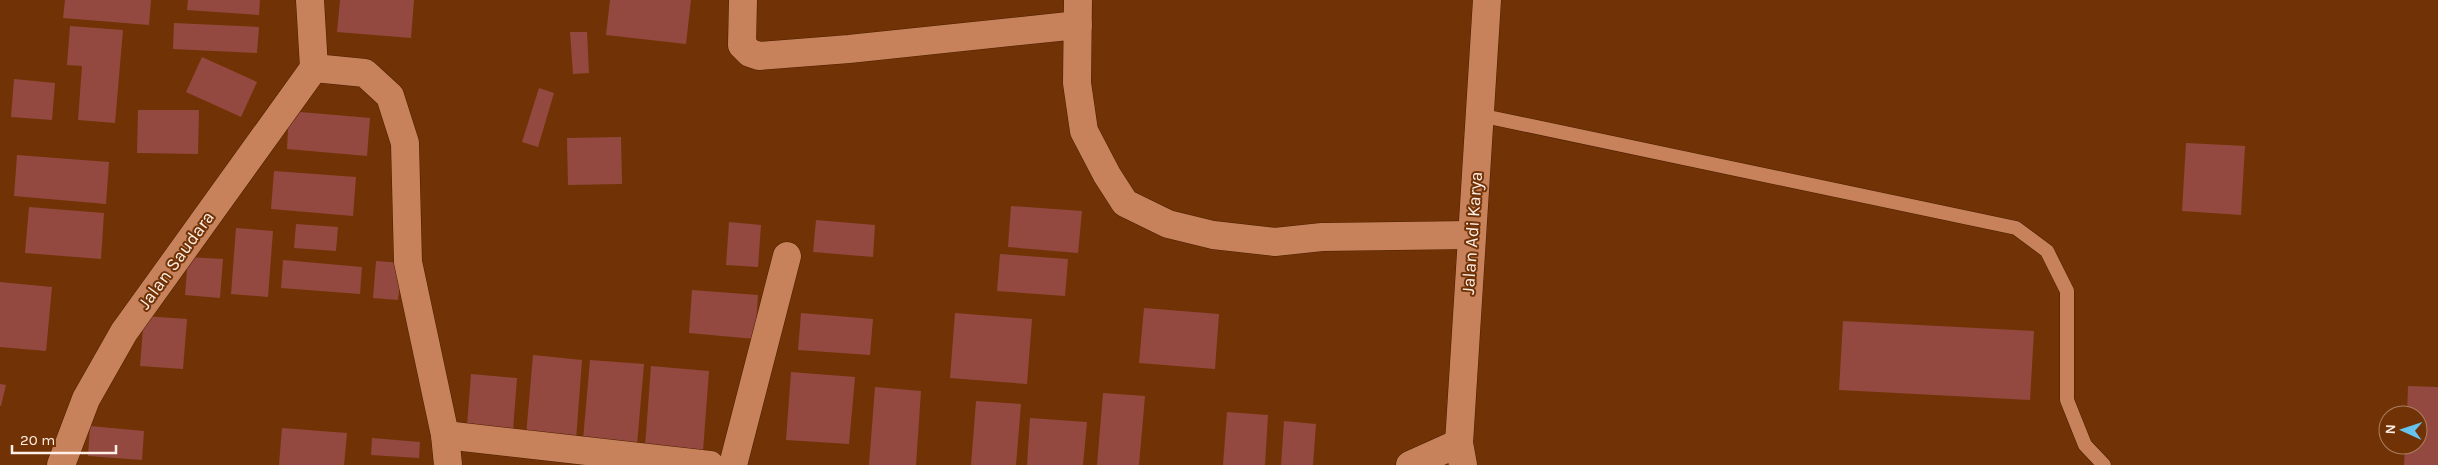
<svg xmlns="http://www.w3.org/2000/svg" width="2438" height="465" viewBox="0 0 2438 465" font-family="Karla,sans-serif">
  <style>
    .building { fill: #93493f }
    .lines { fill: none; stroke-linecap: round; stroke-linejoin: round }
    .service-casing { stroke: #4c1e00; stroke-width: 15 }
    .minor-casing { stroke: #4c1e00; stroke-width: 29 }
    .service { stroke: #c8825b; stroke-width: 14 }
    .minor { stroke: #c8825b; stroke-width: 28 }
    .labels { text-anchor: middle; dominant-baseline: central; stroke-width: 4; stroke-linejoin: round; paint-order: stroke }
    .street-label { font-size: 18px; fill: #ffefe7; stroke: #713306 }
  </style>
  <rect width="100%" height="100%" fill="#713306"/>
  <g class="building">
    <path d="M 65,0 L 151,0 L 149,25 L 63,18 Z"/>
    <path d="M 188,0 L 260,0 L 259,15 L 187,10 Z"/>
    <path d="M 340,0 L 414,0 L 411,38 L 337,32 Z"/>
    <path d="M 610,0 L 691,0 L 686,44 L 606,35 Z"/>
    <path d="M 174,23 L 259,27 L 257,53 L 173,49 Z"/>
    <path d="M 70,26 L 123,30 L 115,123 L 78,120 L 82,66 L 67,65 Z"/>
    <path d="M 570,32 L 587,32 L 589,73 L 573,74 Z"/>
    <path d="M 202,57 L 257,82 L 241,117 L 186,92 Z"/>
    <path d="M 14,79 L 55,83 L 52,120 L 11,117 Z"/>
    <path d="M 539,88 L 554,93 L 538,147 L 522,142 Z"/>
    <path d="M 138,110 L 199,110 L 198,154 L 137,153 Z"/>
    <path d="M 289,111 L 370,118 L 367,156 L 287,149 Z"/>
    <path d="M 621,137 L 622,184 L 568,185 L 567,138 Z"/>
    <path d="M 2186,143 L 2245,146 L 2241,215 L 2182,211 Z"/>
    <path d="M 17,155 L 109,162 L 106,204 L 14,196 Z"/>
    <path d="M 274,171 L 356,177 L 353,216 L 271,209 Z"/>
    <path d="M 1011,206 L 1082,211 L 1078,253 L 1008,247 Z"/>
    <path d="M 29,207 L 104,213 L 101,259 L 25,253 Z"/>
    <path d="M 816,220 L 875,225 L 873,257 L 813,252 Z"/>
    <path d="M 729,222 L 761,225 L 758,267 L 726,265 Z"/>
    <path d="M 296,224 L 338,227 L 336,251 L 294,248 Z"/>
    <path d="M 236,228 L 273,231 L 268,297 L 231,294 Z"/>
    <path d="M 1000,254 L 1068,259 L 1065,296 L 997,291 Z"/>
    <path d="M 188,257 L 223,259 L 220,298 L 185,295 Z"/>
    <path d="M 283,260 L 362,267 L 360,294 L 281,288 Z"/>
    <path d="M 376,261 L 402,263 L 398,300 L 373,298 Z"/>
    <path d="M 0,282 L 52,287 L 46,351 L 0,347 Z"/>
    <path d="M 692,290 L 758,295 L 755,339 L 689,333 Z"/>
    <path d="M 1144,308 L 1219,314 L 1215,369 L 1139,363 Z"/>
    <path d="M 801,313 L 873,319 L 870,355 L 798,350 Z"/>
    <path d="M 955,313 L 1032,319 L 1027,384 L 950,378 Z"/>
    <path d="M 144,316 L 187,319 L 183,369 L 140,366 Z"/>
    <path d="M 1843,321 L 2034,331 L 2030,400 L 1839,390 Z"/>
    <path d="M 533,355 L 582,360 L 576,440 L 526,436 Z"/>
    <path d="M 590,360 L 644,364 L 637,445 L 583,440 Z"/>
    <path d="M 651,366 L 709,371 L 703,451 L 645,447 Z"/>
    <path d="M 791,372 L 855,377 L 849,444 L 786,440 Z"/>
    <path d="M 471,374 L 517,378 L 513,430 L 467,426 Z"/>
    <path d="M 0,384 L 6,385 L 1,406 L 0,406 Z"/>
    <path d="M 2408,386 L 2438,387 L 2438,465 L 2404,465 L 2405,445 L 2418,445 L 2418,415 L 2407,415 Z"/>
    <path d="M 875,387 L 921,391 L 916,465 L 869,465 Z"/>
    <path d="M 1103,393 L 1145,396 L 1139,465 L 1097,465 Z"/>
    <path d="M 976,401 L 1021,404 L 1016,465 L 971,465 Z"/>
    <path d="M 1227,412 L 1268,415 L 1265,465 L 1223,465 Z"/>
    <path d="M 1030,418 L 1087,422 L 1083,465 L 1027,465 Z"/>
    <path d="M 1284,421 L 1316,424 L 1313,465 L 1281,465 Z"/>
    <path d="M 90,426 L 144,431 L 142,460 L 88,456 Z"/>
    <path d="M 282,428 L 347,433 L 344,465 L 279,465 Z"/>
    <path d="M 372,438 L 420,442 L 419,458 L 371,455 Z"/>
  </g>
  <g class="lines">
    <g class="service-casing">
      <path id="service" d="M 1479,115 L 2016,228 L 2047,251 L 2067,291 L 2067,400 L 2085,445 L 2104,465"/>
    </g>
    <g class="minor-casing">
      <g id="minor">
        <path d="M 743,0 L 742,45 L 750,53 L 759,56 L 849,49 L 1078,25"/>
        <path d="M 1078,0 L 1077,83 L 1084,131 L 1107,175 L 1125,203 L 1168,224 L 1213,235 L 1275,242 L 1322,237 L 1471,235"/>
        <path d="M 314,68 L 365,73 L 390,96 L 405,143 L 408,262 L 445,435 L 448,465"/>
        <path d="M 445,435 L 710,465"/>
        <path d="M 61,465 L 86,399 L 124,332 L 314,68 L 310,0"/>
        <path d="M 733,465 L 787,256"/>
        <path d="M 1410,465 L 1459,443"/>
        <path d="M 1463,465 L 1459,443 L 1487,0"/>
      </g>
    </g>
    <use href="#service" class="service"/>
    <use href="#minor" class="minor"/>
  </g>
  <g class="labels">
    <g class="street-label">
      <text transform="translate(1472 233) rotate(-86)">Jalan Adi Karya</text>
      <text transform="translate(176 260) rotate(-54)">Jalan Saudara</text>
    </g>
  </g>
  <g transform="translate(2403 430) rotate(273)"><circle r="24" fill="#713306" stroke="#aa7e60"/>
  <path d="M0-4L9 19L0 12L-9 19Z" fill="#66c4ef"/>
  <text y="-8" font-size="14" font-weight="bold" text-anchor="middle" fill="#ffefe7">N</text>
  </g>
  <path d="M12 445v8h104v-8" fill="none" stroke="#ffefe7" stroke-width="2.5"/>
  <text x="20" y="445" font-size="15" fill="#ffefe7" stroke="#713306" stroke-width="4" paint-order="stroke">20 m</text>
</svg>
